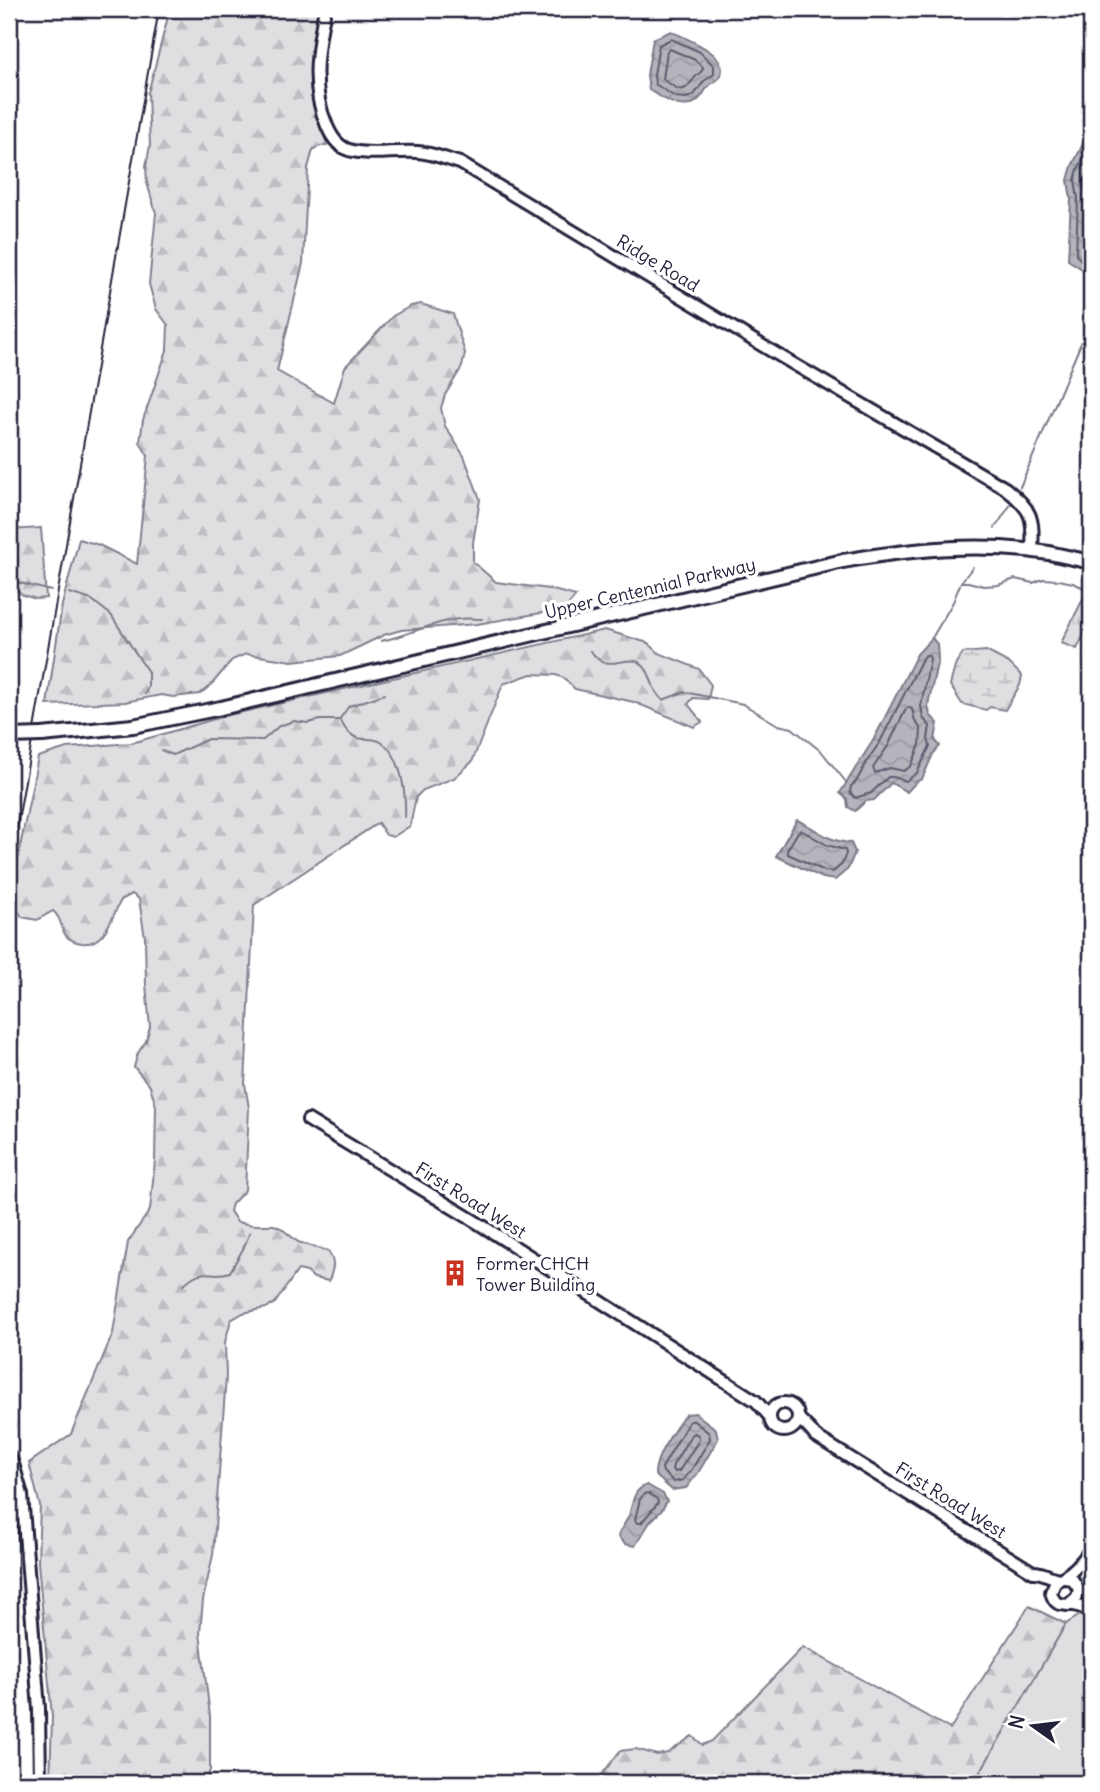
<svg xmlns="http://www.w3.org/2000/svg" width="1100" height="1792" viewBox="0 0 1100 1792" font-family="Delius,sans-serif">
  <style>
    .grass { fill: url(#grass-tufts); stroke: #80808e; stroke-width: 2 }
    .forest { fill: url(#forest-firs); stroke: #80808e; stroke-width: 2 }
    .wetland { fill: url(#wetland-marsh); stroke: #80808e; stroke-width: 2 }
    .park { fill: #dfdfe2; stroke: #80808e; stroke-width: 2 }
    .water { fill: url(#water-waves); stroke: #7a7a88; stroke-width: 2 }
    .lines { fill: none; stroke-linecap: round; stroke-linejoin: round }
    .shore { stroke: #5c5c6f; stroke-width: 2 }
    .stream { stroke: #7a7a88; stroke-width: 2 }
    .secondary-casing { stroke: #22223b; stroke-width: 16 }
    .primary-casing { stroke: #22223b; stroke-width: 18 }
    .secondary { stroke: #fff; stroke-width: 10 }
    .primary { stroke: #fff; stroke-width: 12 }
    .rail { stroke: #22223b; stroke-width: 2 }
    .primary-bridge-casing { stroke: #22223b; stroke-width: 18; stroke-linecap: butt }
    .primary-bridge { stroke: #fff; stroke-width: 12 }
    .labels { text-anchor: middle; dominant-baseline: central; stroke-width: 7; stroke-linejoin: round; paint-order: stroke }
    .street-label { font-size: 18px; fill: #22223b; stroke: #fff }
    .poi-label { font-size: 18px; fill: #22223b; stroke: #fff; text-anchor: start }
  </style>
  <defs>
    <pattern id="grass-tufts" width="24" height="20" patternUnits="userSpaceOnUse" patternTransform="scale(1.75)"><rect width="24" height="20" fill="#dfdfe2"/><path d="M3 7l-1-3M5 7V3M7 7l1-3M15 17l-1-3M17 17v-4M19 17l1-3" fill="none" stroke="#bfbfc3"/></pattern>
    <pattern id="forest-firs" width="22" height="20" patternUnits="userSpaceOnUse" patternTransform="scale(1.75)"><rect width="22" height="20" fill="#dfdfe2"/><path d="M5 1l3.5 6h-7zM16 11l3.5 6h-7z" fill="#bfbfc3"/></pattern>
    <pattern id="wetland-marsh" width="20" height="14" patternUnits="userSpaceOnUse" patternTransform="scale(1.75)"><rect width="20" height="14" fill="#dfdfe2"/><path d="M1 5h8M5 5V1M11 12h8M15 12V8" fill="none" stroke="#bfbfc3"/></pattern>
    <pattern id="water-waves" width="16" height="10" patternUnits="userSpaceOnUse" patternTransform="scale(1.75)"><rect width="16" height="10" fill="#b4b4bc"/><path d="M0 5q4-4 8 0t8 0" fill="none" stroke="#9a9aa2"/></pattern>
  </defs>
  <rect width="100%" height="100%" fill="#fff"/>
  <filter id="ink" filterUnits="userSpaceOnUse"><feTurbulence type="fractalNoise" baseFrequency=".0143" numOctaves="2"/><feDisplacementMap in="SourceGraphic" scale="14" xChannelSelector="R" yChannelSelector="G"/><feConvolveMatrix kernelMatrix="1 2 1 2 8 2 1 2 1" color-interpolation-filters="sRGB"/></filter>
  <g filter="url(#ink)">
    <path class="grass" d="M 1090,585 L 1091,585 L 1091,620 L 1077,649 L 1061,643 Z"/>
    <g class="forest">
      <path d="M 170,9 L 321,9 L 313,48 L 311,95 L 327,145 L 319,146 L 313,150 L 308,168 L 303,263 L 277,371 L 334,403 L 345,367 L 393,316 L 411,306 L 421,304 L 453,314 L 465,353 L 462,367 L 445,395 L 441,408 L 445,426 L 464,456 L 480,499 L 473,543 L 473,562 L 496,582 L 549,589 L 576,596 L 565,609 L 477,624 L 401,630 L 384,635 L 340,656 L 292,661 L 246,654 L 232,660 L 212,684 L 200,694 L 173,697 L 161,695 L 125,702 L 47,705 L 62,605 L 79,539 L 99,545 L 137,564 L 148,456 L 140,442 L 143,420 L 167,350 L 168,325 L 156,309 L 149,284 L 156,213 L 147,183 L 146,166 L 150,146 L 148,93 Z"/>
      <path d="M 41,528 L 46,598 L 36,599 L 23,595 L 9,585 L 9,530 Z"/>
      <path d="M 605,630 L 648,643 L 659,653 L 699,669 L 711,685 L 708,699 L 693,698 L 688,704 L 702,722 L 694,727 L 634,702 L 575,689 L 564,678 L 556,675 L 531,674 L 503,684 L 472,762 L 454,778 L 423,790 L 416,797 L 410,826 L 393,837 L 386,835 L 378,823 L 254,905 L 245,1084 L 249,1108 L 245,1190 L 232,1204 L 230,1211 L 237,1222 L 253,1225 L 274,1225 L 281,1228 L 298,1242 L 328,1251 C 336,1264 333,1268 329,1281 L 314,1278 L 307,1272 L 298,1270 L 275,1303 L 266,1308 L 243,1313 L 231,1320 L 225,1342 L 226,1377 L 213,1555 L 203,1600 L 200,1633 L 210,1716 L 210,1770 L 206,1783 L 50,1783 L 52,1717 L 38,1562 L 40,1506 L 29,1463 L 71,1434 L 113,1333 L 128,1242 L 150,1210 L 155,1161 L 156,1106 L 150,1086 L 134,1067 L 138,1053 L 146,1041 L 150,1027 L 146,985 L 145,938 L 139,899 L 132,894 L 121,900 C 112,916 105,946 82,943 C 76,942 70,940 66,936 C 60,927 62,918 53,911 L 37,920 L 22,917 L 10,898 L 38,757 L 67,748 L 132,743 L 225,716 Z"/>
      <path d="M 1029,1606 L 1066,1624 L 974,1783 L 600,1783 L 600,1777 L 620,1751 L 636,1749 L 657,1755 L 668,1753 L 692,1736 L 703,1745 L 712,1741 L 803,1647 L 950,1729 Z"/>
    </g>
    <path class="wetland" d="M 986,651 L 1009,663 L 1022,676 L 1020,685 L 1005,710 L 990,707 L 986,710 L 962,704 L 950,685 L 956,663 L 963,653 Z"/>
    <path class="park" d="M 1080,1615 L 1091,1622 L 1091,1783 L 974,1783 L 1066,1624 Z"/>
    <g class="water">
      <path d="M 671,31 C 685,39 729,53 721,75 C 719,81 713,81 709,86 C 705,89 703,96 699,99 C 683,115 664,98 649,90 L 647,75 L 653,39 Z"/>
      <path d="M 1091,128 L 1091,246 L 1087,268 L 1084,270 L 1068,260 L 1071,199 L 1068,180 L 1072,166 Z"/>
      <path d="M 932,638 L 937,644 L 938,659 L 928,705 L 930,715 L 938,723 L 935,740 L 940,746 L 933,754 L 922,779 L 917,781 L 907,792 L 891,783 L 874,800 L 866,801 L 855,811 L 848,807 L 847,799 L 840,793 L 874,739 L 917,654 Z"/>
      <path d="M 797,820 C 817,829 828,842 851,843 L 855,852 L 848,869 L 835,880 L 823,878 L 776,856 Z"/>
      <path d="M 695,1413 L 716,1429 L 718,1439 L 698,1473 L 686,1488 L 672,1490 L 655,1475 C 655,1455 672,1435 682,1418 L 687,1414 Z"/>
      <path d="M 647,1485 L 663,1494 L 667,1501 L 662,1510 L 650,1522 L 635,1546 L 625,1544 L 618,1537 C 620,1529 626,1523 629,1515 C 633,1503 633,1489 647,1485 Z"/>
    </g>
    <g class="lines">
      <g class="shore">
        <path d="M 671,39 L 700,52 L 714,66 L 714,74 L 704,81 L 694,95 L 686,98 L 675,97 L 655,84 L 654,75 L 659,45 Z"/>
        <path d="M 670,49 L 695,60 L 703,67 L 702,71 C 684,85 689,100 663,79 L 667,51 Z"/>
        <path d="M 1091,143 L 1078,169 L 1075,180 L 1078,199 L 1076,255 L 1081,260 L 1091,257"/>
        <path d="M 1091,163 L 1084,181 L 1087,200 L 1085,245 L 1087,248 L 1091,248"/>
        <path d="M 926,655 L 929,656 L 930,659 L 921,706 L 923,718 L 930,726 L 928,739 L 930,746 L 917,773 L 906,781 L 893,777 L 888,777 L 871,793 L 855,798 L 850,792 L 851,786 L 856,782 L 869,758 L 880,742 L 922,659 Z"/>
        <path d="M 909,707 L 912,709 L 915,721 L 921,729 L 920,745 L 911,766 L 904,771 L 890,768 L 875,773 L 873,768 L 888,746 L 906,709 Z"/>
        <path d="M 801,830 L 827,845 L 845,850 L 846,854 L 842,864 L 833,872 L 825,871 L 788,854 L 787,850 L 798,832 Z"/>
        <path d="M 694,1421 L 709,1433 L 710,1439 L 692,1469 L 683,1480 L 674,1482 L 663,1472 L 662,1468 L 688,1423 L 690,1421 Z"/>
        <path d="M 695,1433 L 699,1436 L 699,1440 L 679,1471 L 675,1472 L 672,1469 L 673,1465 L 691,1435 Z"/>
        <path d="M 648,1493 L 657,1499 L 658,1503 L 641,1523 L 637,1523 L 635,1520 L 640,1499 L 644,1494 Z"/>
      </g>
      <g class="stream">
        <path d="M 1020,487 L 1084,336 L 1091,313"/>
        <path d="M 995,528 L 1011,504"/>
        <path d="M 9,580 L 51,591"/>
        <path d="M 961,582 L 968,582 L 984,586 L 998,585 L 1015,579 L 1033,583 L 1043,579 L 1059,580 L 1073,583 L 1091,591"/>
        <path d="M 69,593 L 92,600 L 111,615 L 148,672 L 148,686 L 145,694"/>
        <path d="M 932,638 L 953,602 L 961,582 L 973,567"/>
        <path d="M 381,641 C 407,636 432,622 459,619 C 466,618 474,619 482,619"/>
        <path d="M 590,651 C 594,654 598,660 602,662 C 614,666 632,656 640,663 C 653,672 650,690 663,700 L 684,692 L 743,704 L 778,725 L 792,728 L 822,752 L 846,782"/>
        <path d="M 340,721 C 344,727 348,734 355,737 C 363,741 373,737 381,742 C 402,754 406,796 405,817"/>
        <path d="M 161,750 L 173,755 L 208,739 L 263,740 L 279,726 L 294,721 L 308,723 L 320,720 L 339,720 L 349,706 L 385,694"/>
        <path d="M 183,1285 C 205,1264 209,1279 230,1272 L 243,1249 L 250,1232"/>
      </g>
      <g class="secondary-casing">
        <g id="secondary">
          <path d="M 325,9 C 317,49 310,87 327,126 C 332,138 339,149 353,151 C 374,156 396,150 418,152 C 432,153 446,159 460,163 L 768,349 L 1005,488 C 1032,510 1034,516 1032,551"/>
          <path d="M 308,1120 L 481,1225 L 756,1401 L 770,1417"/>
          <circle cx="784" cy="1417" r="14"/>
          <path d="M 798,1417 C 803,1424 811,1429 815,1436 L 1033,1572 C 1042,1571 1050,1578 1060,1579"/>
          <path d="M 9,1455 L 13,1464 L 22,1495 L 39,1709 L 40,1783"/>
          <path d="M 1091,1548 C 1082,1563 1071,1574 1056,1581 L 1051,1592 C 1055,1607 1061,1604 1074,1605 C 1080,1606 1086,1609 1091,1611"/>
          <path d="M 1064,1578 L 1072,1579 L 1079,1589 L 1077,1597 L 1068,1605"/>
        </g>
      </g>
      <g class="primary-casing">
        <path id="primary" d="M 42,735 L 133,726 L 221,708 L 843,561 C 911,549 980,542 1049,553 C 1063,556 1077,559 1091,562"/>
      </g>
      <use href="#secondary" class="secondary"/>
      <use href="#primary" class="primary"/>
      <path class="rail" d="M 9,873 L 159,9"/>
      <g class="primary-bridge-casing">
        <path id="primary-bridge" d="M 9,736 L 42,735"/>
      </g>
      <use href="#primary-bridge" class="primary-bridge"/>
    </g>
  </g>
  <defs>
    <g id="building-bare" transform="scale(2.1)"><path d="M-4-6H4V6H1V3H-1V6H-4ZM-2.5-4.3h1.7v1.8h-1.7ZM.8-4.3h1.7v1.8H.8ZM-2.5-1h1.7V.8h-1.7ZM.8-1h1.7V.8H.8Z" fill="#c8321e" stroke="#fff" stroke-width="2.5" paint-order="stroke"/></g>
  </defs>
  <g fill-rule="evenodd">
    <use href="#building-bare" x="455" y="1273"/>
  </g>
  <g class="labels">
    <g class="street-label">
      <text transform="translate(658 263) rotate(31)">Ridge Road</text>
      <text transform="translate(650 588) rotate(-13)">Upper Centennial Parkway</text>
      <text transform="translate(471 1200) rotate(32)">First Road West</text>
      <text transform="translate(951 1500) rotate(32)">First Road West</text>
    </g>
    <g class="poi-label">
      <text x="476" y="1263">Former CHCH<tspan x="476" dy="21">Tower Building</tspan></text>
    </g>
  </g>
  <rect width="1100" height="1792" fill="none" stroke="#fff" stroke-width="35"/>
  <rect x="18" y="18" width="1065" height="1757" fill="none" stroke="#22223b" stroke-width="2.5" filter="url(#ink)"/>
  <g transform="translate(1033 1726) rotate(284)" stroke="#ffffff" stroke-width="5" paint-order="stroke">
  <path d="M0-5L12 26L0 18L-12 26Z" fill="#22223b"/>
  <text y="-10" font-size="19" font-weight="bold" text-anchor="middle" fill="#22223b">N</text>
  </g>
</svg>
